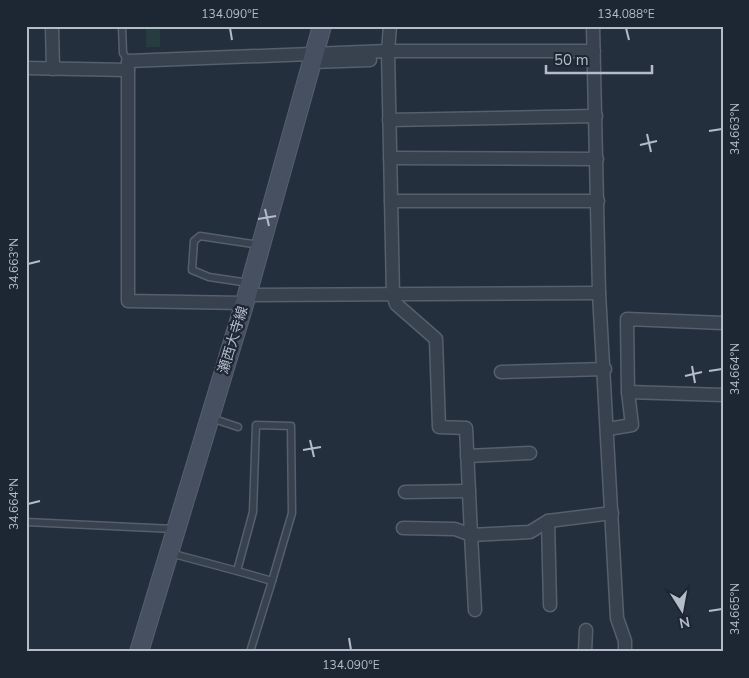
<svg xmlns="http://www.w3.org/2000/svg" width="749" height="678" viewBox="0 0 749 678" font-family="'Nunito Sans','Noto Sans JP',sans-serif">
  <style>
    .green { fill: #263c3f }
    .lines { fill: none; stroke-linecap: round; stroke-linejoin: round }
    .service-casing { stroke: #565f6c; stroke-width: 9 }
    .minor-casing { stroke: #565f6c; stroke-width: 15 }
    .secondary-casing { stroke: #565f6c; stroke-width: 20 }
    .service { stroke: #38414e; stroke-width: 6 }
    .minor { stroke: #38414e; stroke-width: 12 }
    .secondary { stroke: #465061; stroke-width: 18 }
    .ticks { fill: none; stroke: #b4bcc9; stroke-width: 2 }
    .labels { text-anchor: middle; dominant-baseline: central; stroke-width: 4.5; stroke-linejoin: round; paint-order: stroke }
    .street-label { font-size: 14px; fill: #b4bcc9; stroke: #1d2633 }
    .neatline { fill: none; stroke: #b4bcc9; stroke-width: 2 }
    .ticks-label { font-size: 12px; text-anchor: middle; fill: #b4bcc9 }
  </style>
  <rect width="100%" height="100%" fill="#242f3e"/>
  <rect class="green" x="146" y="26" width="14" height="21"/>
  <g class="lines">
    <g class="service-casing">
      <g id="service">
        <path d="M 122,26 L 123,53 L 128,61"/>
        <path d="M 249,283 L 209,277 L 192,270 L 194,241 L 200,236 L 259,245"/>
        <path d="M 211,418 L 238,427"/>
        <path d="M 26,522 L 174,529"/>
        <path d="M 170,553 L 237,571 L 253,512 L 256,425 L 291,426 L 292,513 L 272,581 L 237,571"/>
        <path d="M 250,652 L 272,581"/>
      </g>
    </g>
    <g class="minor-casing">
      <g id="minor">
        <path d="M 52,26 L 53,69"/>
        <path d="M 390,26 L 388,51 L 594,51"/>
        <path d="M 593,26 L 599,293 L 617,618 L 625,641 L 625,652"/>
        <path d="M 312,62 L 370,60"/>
        <path d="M 26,68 L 128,70"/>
        <path d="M 389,120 L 596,116"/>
        <path d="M 390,158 L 597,159"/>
        <path d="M 391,201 L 598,201"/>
        <path d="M 247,295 L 599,293"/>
        <path d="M 244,303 L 128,301 L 128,61 L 388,51 L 393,295 L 396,304 L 436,339 L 439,427 L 466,428 L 471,535 L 530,532 L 548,521 L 612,513"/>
        <path d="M 723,323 L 627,319 L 628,392 L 723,395"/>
        <path d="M 501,372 L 605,369"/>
        <path d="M 608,429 L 632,425 L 628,392"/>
        <path d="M 467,456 L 530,453"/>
        <path d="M 405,492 L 469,491"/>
        <path d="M 548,521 L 550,605"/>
        <path d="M 403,528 L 455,529 L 471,535 L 475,610"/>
        <path d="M 585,652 L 586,630"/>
      </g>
    </g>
    <g class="secondary-casing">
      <path id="secondary" d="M 139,652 L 247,295 L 322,26"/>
    </g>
    <use href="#service" class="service"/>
    <use href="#minor" class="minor"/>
    <use href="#secondary" class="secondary"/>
  </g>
  <path class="ticks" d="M 230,28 L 232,40M 626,28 L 629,40M 709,131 L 722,129M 647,134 L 651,152M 640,145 L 657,141M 265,209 L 269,226M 258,219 L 276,216M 28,264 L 40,261M 692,366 L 695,383M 709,371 L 722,369M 685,376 L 702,372M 310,440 L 314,457M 303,450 L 321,447M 28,504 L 40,501M 709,611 L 722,609M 349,638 L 351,650"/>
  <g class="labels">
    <g class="street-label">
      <text transform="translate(233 340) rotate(-73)">瀬西大寺線</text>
    </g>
  </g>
  <rect width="749" height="678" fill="none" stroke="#1d2633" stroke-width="55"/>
  <g transform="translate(682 610) rotate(169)" stroke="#1d2633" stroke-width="4" paint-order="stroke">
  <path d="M0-4L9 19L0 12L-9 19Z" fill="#b4bcc9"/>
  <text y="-8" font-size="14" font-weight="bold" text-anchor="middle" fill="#b4bcc9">N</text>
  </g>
  <path d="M546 65v8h106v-8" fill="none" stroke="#b4bcc9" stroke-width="2.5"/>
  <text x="554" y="65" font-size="15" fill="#b4bcc9" stroke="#1d2633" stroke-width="4" paint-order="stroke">50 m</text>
  <rect x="28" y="28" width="694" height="622" class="neatline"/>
  <g class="ticks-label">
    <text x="230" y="18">134.090°E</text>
    <text x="626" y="18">134.088°E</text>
    <text transform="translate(735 129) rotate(-90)" y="4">34.663°N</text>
    <text transform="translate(14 264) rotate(-90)" y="4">34.663°N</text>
    <text transform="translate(735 369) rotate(-90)" y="4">34.664°N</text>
    <text transform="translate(14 504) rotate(-90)" y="4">34.664°N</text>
    <text transform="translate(735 609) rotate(-90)" y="4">34.665°N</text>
    <text x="351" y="669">134.090°E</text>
  </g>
</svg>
